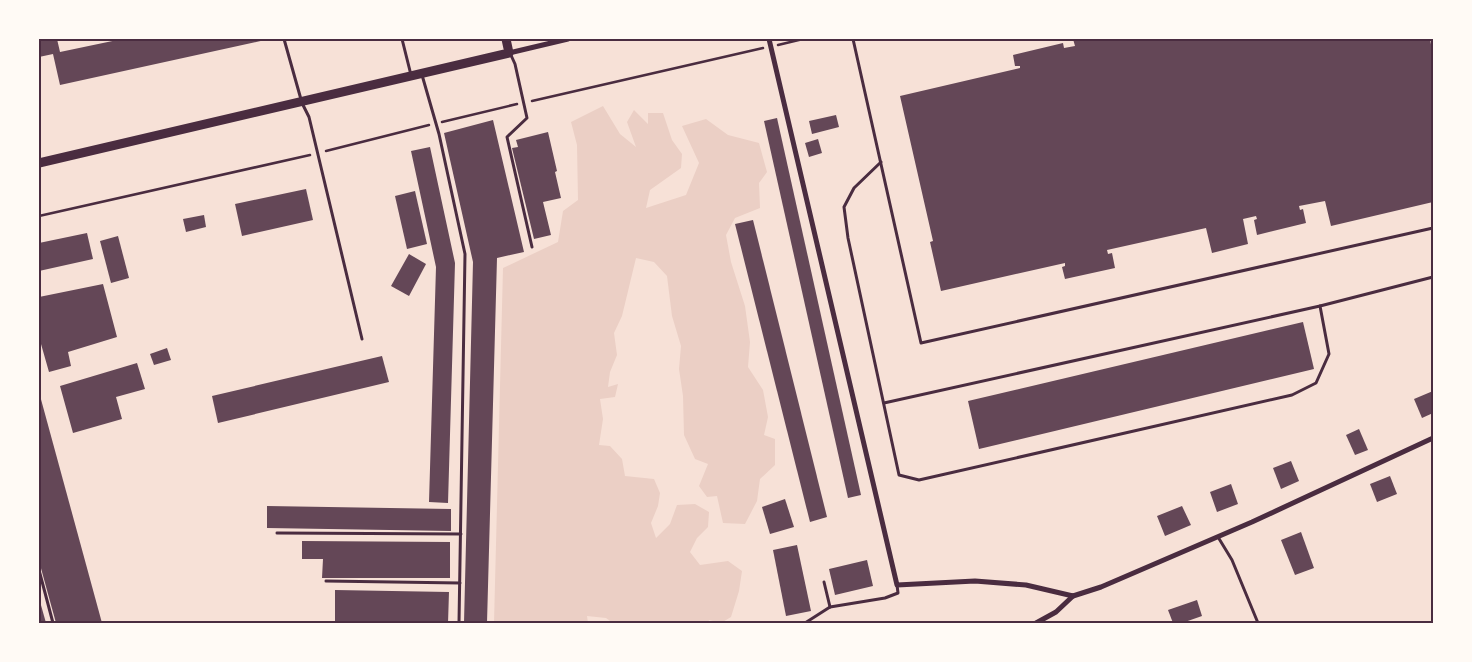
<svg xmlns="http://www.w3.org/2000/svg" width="1472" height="662" viewBox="0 0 1472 662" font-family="Lato,sans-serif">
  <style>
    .green { fill: #ebcfc5 }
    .building { fill: #644757 }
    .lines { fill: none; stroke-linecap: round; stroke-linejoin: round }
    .path { stroke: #4a2c40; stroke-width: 2.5 }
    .service { stroke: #4a2c40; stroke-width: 3 }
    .minor { stroke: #4a2c40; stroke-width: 5 }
    .secondary { stroke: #4a2c40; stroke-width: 9 }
    .neatline { fill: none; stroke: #4a2c40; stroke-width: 2 }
  </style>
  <rect width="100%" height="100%" fill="#f7e1d7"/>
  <path class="green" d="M 603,106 L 620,134 L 636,147 L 627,122 L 634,110 L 648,124 L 648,113 L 663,113 L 672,140 L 682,154 L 681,168 L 650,190 L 646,208 L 686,195 L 699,163 L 682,126 L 706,119 L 728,135 L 759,143 L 767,172 L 759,183 L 760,208 L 735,218 L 726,235 L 731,262 L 745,306 L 750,342 L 748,367 L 763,390 L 768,417 L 764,435 L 775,439 L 775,465 L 760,479 L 757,501 L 745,524 L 723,523 L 717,496 L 707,497 L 699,486 L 708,464 L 695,459 L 684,435 L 683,396 L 679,369 L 681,346 L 672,316 L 667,276 L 654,262 L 636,258 L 622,316 L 614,333 L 617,355 L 610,372 L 608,387 L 618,384 L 615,397 L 600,399 L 603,419 L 599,445 L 610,446 L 622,459 L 625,476 L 654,479 L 660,493 L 658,506 L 651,523 L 656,538 L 670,524 L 677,505 L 695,504 L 709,512 L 708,527 L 697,538 L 690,552 L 700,565 L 728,561 L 742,571 L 739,591 L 731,617 L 721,623 L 709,620 L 708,623 L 613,623 L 606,618 L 587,616 L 588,623 L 494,623 L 503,268 L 558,242 L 563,211 L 578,200 L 577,145 L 571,122 Z"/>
  <g class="building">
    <path d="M 39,39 L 57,39 L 60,52 L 122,39 L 265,40 L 60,85 L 53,54 L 39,57 Z"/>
    <path d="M 1073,39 L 1430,39 L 1433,55 L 1433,202 L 1331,226 L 1325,201 L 1299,206 L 1300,210 L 1303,209 L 1306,223 L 1257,235 L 1254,220 L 1257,219 L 1256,216 L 1243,219 L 1248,244 L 1212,253 L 1206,228 L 1107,250 L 1108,254 L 1112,253 L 1115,268 L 1065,279 L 1062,267 L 1065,266 L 1065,263 L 941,291 L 930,242 L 933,241 L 900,96 L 1020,68 L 1020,66 L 1015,66 L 1013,55 L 1063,43 L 1064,48 L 1075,46 Z"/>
    <path d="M 836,115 L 839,127 L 812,134 L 809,121 Z"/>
    <path d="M 777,118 L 861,495 L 848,498 L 764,121 Z"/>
    <path d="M 493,120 L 524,252 L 497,258 L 487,623 L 464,623 L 473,262 L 444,133 Z"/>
    <path d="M 548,132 L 557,171 L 555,172 L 561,198 L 543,202 L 551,235 L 534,239 L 512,148 L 518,147 L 516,140 Z"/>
    <path d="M 818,139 L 822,153 L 809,157 L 805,143 Z"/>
    <path d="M 430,147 L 455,263 L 448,503 L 429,502 L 436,267 L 411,151 Z"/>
    <path d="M 306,189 L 313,220 L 242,236 L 235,204 Z"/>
    <path d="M 415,191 L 427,244 L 407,249 L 395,196 Z"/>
    <path d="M 204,215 L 206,227 L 186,232 L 183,219 Z"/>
    <path d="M 753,220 L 827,517 L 810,522 L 735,224 Z"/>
    <path d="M 87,233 L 93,259 L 39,271 L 39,243 Z"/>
    <path d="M 118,236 L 129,278 L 111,283 L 100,241 Z"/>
    <path d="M 409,254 L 426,264 L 409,296 L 391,286 Z"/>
    <path d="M 103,284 L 117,337 L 68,352 L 71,366 L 49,372 L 39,337 L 39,297 Z"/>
    <path d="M 1303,322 L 1314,369 L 979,449 L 968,401 Z"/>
    <path d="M 167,348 L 171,360 L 154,365 L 150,354 Z"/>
    <path d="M 382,356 L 389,382 L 218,423 L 212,396 Z"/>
    <path d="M 137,363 L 145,389 L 116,397 L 122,419 L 73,433 L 60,386 Z"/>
    <path d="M 1433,391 L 1433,413 L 1422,418 L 1414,399 Z"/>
    <path d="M 39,392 L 102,623 L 56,623 L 39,561 Z"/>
    <path d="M 1359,429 L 1368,450 L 1355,455 L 1346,435 Z"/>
    <path d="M 1291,461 L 1299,481 L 1281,489 L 1273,468 Z"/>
    <path d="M 1390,476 L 1397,494 L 1377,502 L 1370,484 Z"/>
    <path d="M 1231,484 L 1238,504 L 1217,512 L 1210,492 Z"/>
    <path d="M 785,499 L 794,527 L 770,534 L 762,507 Z"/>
    <path d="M 267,506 L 451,509 L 451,531 L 267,528 Z"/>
    <path d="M 1182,506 L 1191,525 L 1165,536 L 1157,516 Z"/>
    <path d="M 1301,532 L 1314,568 L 1295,575 L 1281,540 Z"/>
    <path d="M 302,541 L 450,542 L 450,578 L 322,578 L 323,559 L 302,559 Z"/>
    <path d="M 797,545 L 811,611 L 786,616 L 773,550 Z"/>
    <path d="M 867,560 L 873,586 L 835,595 L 829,569 Z"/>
    <path d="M 335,590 L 449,592 L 448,623 L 335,623 Z"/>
    <path d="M 39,598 L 46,623 L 39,623 Z"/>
    <path d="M 1197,600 L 1202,616 L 1182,623 L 1173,623 L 1168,610 Z"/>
  </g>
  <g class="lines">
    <g class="path">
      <path d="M 778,45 L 803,39"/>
      <path d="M 532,101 L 763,48"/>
      <path d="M 442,122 L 517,104"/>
      <path d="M 326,151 L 429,125"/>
      <path d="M 39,216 L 310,155"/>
    </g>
    <g class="service">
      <path d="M 284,39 L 302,103 L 309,117 L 362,339"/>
      <path d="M 402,39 L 411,75"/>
      <path d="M 853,39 L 921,343 L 1433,228"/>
      <path d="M 510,53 L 515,64 L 527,118 L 507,137 L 532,247"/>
      <path d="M 422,75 L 439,134 L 465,254 L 459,623"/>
      <path d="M 881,162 L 854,188 L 844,207 L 848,238 L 899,475 L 919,480 L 1292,395 L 1316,383 L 1329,354 L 1320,306 L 1433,277"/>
      <path d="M 884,403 L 1320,306"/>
      <path d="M 277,533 L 461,534"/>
      <path d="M 1218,537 L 1232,560 L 1258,623"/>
      <path d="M 39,570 L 53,623"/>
      <path d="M 326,581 L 460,583"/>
      <path d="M 824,582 L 830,607 L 885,598 L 898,593 L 897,585"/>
      <path d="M 805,623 L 830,607"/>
    </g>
    <g class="minor">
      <path d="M 769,39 L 897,585 L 975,581 L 1026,585 L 1073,596 L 1101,587 L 1252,522 L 1433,438"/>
      <path d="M 509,53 L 568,39"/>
      <path d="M 1036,623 L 1056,612 L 1073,596"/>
    </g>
    <path class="secondary" d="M 39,163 L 509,53 L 506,39"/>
  </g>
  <rect width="1472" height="662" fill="none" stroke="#fffaf5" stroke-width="80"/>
  <rect x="40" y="40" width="1392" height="582" class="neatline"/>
</svg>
